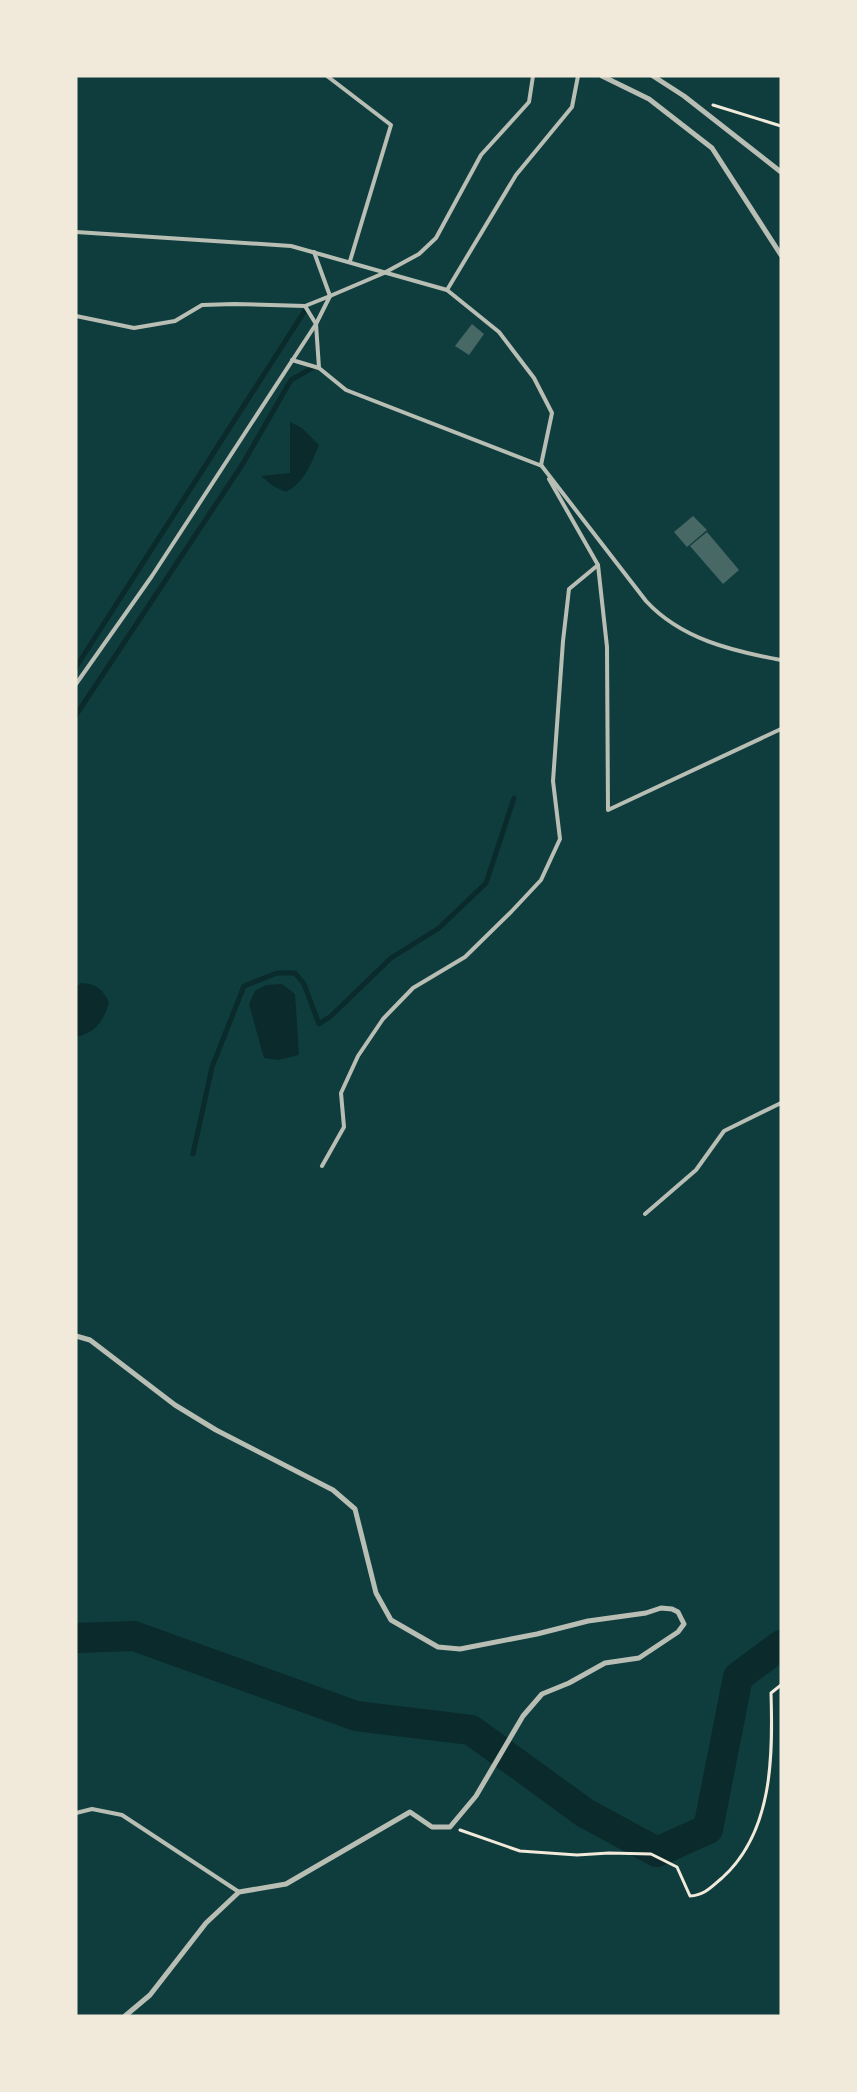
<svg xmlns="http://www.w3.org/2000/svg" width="857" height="2092" viewBox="0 0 857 2092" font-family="Overpass,sans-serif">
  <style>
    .water { fill: #0a2a2b }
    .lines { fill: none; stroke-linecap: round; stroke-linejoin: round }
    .stream { stroke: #0a2a2b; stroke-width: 5 }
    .river { stroke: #0a2a2b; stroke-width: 30 }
    .building { fill: #486865 }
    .path { stroke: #f1e9da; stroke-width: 3 }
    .service { stroke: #b8beb3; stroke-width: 4 }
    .minor { stroke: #b8beb3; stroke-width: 5 }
  </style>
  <rect width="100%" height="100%" fill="#0f3d3e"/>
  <g class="water">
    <path d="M 290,422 L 302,428 L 319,445 C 311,464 305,482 286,492 L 273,486 L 261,476 L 290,473 Z"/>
    <path d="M 81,983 C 97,984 102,989 109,1002 C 104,1021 95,1033 76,1037 L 76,988 Z"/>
    <path d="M 282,984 L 295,994 L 299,1055 L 278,1060 L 264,1058 L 249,1004 L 255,991 L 266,985 Z"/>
  </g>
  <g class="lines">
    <g class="stream">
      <path d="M 76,667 L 304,312"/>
      <path d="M 76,715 L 242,465 L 291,380 L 312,368"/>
      <path d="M 193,1154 L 212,1067 L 244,986 L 277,973 L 295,973 L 304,984 L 319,1024 L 331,1016 L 391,958 L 439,928 L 486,883 L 514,798"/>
    </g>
    <path class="river" d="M 76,1638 L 134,1636 L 356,1716 L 471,1730 L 585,1813 L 657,1852 L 708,1829 L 738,1677 L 781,1645"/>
  </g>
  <g class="building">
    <path d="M 472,324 L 484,334 L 469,355 L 455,346 Z"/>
    <path d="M 693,516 L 707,530 L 687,547 L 674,532 Z"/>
    <path d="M 707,532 L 739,570 L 723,584 L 690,546 Z"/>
  </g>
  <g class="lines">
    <g class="path">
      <path d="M 713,105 L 781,126"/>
      <path d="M 460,1830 L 520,1851 L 577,1855 L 609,1853 L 651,1854 L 677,1867 L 690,1896 C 705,1895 711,1887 722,1878 C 773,1832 773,1756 771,1693 L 781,1685"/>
    </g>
    <g class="service">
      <path d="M 327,76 L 391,125 L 350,261"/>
      <path d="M 76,232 L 291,246 L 447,290 L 499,332 L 534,378 L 552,413 L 541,465 L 646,601 C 681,639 732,651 781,660"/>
      <path d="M 447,290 L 516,175 L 572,107 L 578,76"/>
      <path d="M 305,306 L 316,324 L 319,368"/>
      <path d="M 76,316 L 134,328 L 175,321 L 202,305 L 234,304 L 305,306 L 330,296 L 314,252"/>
      <path d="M 292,360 L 319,368 L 346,390 L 542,466"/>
      <path d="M 549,479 L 598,565 L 607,647 L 608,810 L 781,729"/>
      <path d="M 76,684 L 152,576 L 316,324 L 330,296 L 384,273 L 419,254 L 436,238 L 481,155 L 529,102 L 533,76"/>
      <path d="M 322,1166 L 344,1127 L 341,1093 L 358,1056 L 383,1019 L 413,988 L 465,957 L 511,912 L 541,880 L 560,839 L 553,781 L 563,641 L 569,589 L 598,565"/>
      <path d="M 645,1214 L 696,1170 L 724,1131 L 781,1103"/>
      <path d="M 76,1813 L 92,1809 L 122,1815 L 239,1892"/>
    </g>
    <g class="minor">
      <path d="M 602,76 L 649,99 L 712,148 L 781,255"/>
      <path d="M 653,76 L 684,96 L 781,172"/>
      <path d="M 76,1336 L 90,1340 L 175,1405 L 216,1430 L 333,1490 L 355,1509 L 376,1593 L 391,1620 L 438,1647 L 460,1649 L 537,1634 L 588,1621 L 646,1613 L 661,1608 L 672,1609 L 678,1612 L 684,1624 L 678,1632 L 639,1658 L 605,1663 L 569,1683 L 542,1694 L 523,1716 L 476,1796 L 450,1827 L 432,1827 L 410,1812 L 286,1884 L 239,1892 L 206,1923 L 150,1995 L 125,2016"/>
    </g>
  </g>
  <rect width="857" height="2092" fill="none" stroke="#f1e9da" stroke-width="155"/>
</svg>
